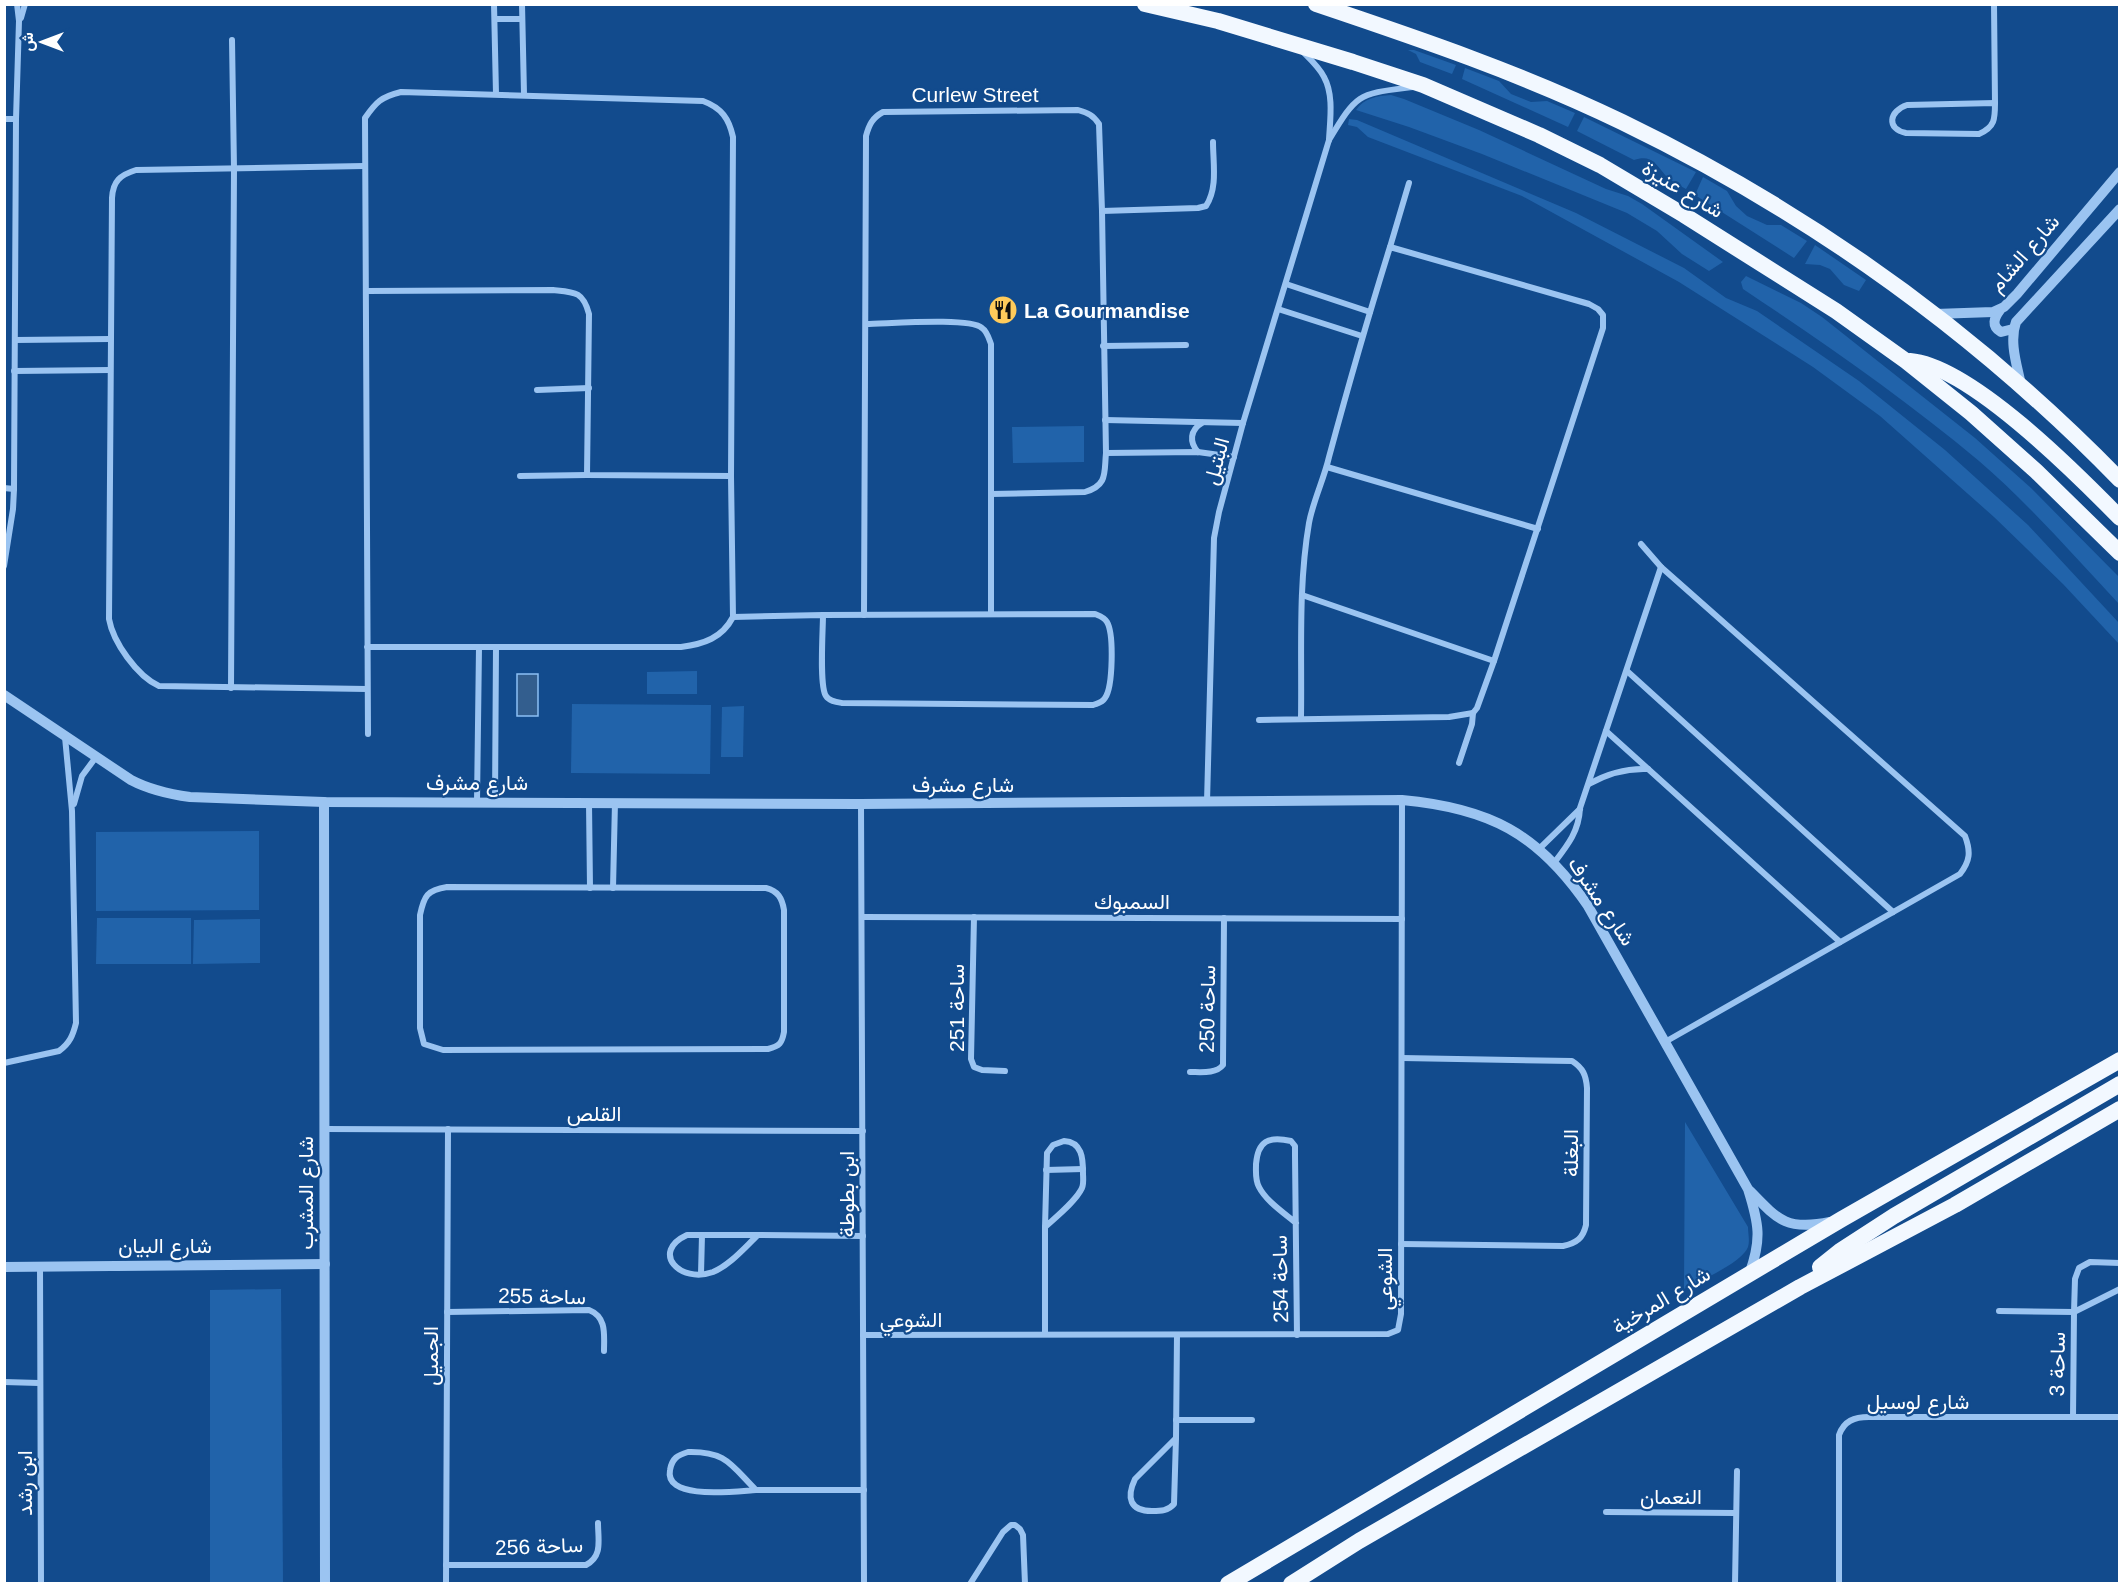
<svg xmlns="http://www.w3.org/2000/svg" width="2124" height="1588" viewBox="0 0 2124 1588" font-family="Helvetica,Vazirmatn,sans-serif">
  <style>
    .green { fill: #2163aa }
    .water { fill: #335e8e; stroke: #8cc0f5; stroke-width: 1.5 }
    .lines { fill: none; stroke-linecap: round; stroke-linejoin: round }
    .minor { stroke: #9bc4f1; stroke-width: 6 }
    .tertiary { stroke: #9bc4f1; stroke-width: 10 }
    .trunk { stroke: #f2f8ff; stroke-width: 16 }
    .labels { text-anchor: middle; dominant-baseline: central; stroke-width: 4.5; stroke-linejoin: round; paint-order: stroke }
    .street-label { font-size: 21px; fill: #fff; stroke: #124b8d }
    .poi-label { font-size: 21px; font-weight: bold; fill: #fff; stroke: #124b8d; text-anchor: start }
  </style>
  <rect width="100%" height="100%" fill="#124b8d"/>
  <g class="green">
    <path d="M 1408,50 L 1414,50 L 1456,65 L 1452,74 L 1420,62 L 1416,54 Z"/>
    <path d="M 1465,68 L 1499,81 L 1511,94 L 1531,102 L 1547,101 L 1575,113 L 1568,127 L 1462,79 Z"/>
    <path d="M 1391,95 L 1404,99 L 1479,130 L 1606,189 L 1628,196 L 1642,204 L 1723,262 L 1709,271 L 1682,254 L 1657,231 L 1627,213 L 1482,154 L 1409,127 L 1356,110 C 1364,98 1377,96 1391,95 Z"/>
    <path d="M 1584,117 L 1696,172 L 1686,189 C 1679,185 1671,181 1666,176 C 1656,164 1651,154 1634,160 L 1577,131 Z"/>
    <path d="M 1349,119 L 1357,120 L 1576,213 L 1684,268 L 1726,298 L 1757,311 L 1859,381 L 1945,450 L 2028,525 L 2119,623 L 2119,644 L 2063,584 L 1994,517 L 1880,416 L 1813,367 L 1679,282 L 1522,196 L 1368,137 L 1357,127 L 1348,125 Z"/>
    <path d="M 1703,177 L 1727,191 L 1736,206 L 1747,216 L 1767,225 L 1781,225 L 1807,241 L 1794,258 L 1695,195 Z"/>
    <path d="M 1815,245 L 1866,280 L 1859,291 L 1844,285 L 1830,269 L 1820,265 L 1805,264 Z"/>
    <path d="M 1746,276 L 1801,303 L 1822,317 L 1975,438 L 2031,488 L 2119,577 L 2119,604 C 2074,556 2029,504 1979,461 C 1904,398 1824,343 1743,289 L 1741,282 Z"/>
    <path d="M 1084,426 L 1084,462 L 1013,463 L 1012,427 Z"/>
    <path d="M 697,671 L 697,694 L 647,694 L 647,672 Z"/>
    <path d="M 572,704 L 711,705 L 710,774 L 571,773 Z"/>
    <path d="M 744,706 L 743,757 L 721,757 L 722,707 Z"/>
    <path d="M 259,831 L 259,910 L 96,911 L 96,832 Z"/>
    <path d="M 97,918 L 191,918 L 191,964 L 96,964 Z"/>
    <path d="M 260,919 L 260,963 L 193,964 L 194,920 Z"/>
    <path d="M 1685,1122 L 1748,1227 C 1748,1233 1750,1241 1748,1247 C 1742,1263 1699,1281 1684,1289 Z"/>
    <path d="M 281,1289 L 283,1583 L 210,1583 L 210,1290 Z"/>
  </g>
  <rect class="water" x="517" y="674" width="21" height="42"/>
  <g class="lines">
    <g class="minor">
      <path d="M 494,4 L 496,94"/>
      <path d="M 522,4 L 524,94"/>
      <path d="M 1994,4 L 1995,103"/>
      <path d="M 21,18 L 25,4"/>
      <path d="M 495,19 L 522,19"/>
      <path d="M 1302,51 C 1310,59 1319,67 1324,77 C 1334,95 1330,120 1329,140"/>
      <path d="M 1995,103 C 1995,119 1995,127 1979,134 L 1906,133 C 1886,129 1889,111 1907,105 Z"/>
      <path d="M 4,119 L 16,119"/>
      <path d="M 364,166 L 136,170 C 120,175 113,181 112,198 L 109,619 C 113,642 137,676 159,686 L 367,689"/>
      <path d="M 1102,211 L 1198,208 L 1206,206 C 1218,188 1213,163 1213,142"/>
      <path d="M 1390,247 L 1409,183"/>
      <path d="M 1286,284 L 1370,312"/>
      <path d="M 367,291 L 553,290 C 574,292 583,291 589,314 L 587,475 L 731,476"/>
      <path d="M 1278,309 L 1362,336"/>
      <path d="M 866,324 C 886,324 970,317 982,328 C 987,331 989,339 991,344 L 991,614"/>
      <path d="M 15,340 L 110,339"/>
      <path d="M 1103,346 L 1186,345"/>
      <path d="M 14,371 L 110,370"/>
      <path d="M 537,390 L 589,388"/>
      <path d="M 1105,420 L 1243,423"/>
      <path d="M 1198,452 C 1189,442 1190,430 1202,423"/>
      <path d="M 1106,453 L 1198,452 L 1234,457"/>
      <path d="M 1327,467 L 1538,529"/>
      <path d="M 520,476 L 587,475"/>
      <path d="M 4,488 L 14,489"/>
      <path d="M 1641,544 L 1661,567 L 1965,836 C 1971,852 1970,861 1960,874 L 1665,1042"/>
      <path d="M 4,566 L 13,509 L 14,489 L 16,119 L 19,21 L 17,4"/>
      <path d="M 1302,595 L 1494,661"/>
      <path d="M 864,615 L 866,136 C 869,125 872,118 883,112 L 1078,110 C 1088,113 1093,115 1099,124 L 1102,211 L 1106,453 C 1104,473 1108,485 1085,492 L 991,494"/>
      <path d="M 733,617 L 823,615 L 1095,614 C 1100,616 1104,617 1107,622 C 1114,634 1113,687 1105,698 C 1102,703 1098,703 1093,705 L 842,703 C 836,702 829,701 826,696 C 819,686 823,630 823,615"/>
      <path d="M 367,647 L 681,647 C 704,644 722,638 733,617 L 731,476 L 733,137 C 729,119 722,108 703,101 L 401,92 C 381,97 376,102 365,118 L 368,734"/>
      <path d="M 1627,671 L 1893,912"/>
      <path d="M 231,688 L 234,169 L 232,40"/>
      <path d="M 1259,720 L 1449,717 L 1473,713 L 1477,708 L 1494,661 L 1603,328 L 1603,315 L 1598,309 L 1589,304 L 1390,247 C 1368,317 1348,387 1329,457 C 1324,479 1313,501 1309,523 C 1298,587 1302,653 1301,718"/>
      <path d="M 1606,731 L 1840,942"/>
      <path d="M 1459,763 L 1472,724 L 1473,713"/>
      <path d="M 1589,784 C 1608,773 1626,768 1648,769"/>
      <path d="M 477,802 L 479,647"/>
      <path d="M 495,802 L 496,647"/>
      <path d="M 1207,802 L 1214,538 L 1219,512 L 1243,423 L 1329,140 C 1358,92 1358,94 1413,87"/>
      <path d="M 589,803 L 590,888"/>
      <path d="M 74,804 L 82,776 L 96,757"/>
      <path d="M 861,804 L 864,1584"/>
      <path d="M 1539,849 L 1580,809"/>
      <path d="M 1554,863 C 1568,845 1579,831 1580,808 L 1661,567"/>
      <path d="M 447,887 L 766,888 C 778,891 782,898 784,910 L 784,1032 C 782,1043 780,1046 768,1049 L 443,1050 L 424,1044 L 420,1028 L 420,915 C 424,896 427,890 447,887 Z"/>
      <path d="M 613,888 L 615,802"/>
      <path d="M 862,917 L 1402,919"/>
      <path d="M 974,917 L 971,1059 L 974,1067 L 982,1070 L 1005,1071"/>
      <path d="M 4,1063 L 59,1051 C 70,1043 73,1035 76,1023 L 72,811 L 65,737"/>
      <path d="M 1190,1072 C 1201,1072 1216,1074 1223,1065 L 1224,918"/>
      <path d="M 324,1129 L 863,1131"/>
      <path d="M 1064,1141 C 1082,1142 1083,1158 1083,1173 C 1083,1178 1084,1183 1082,1188 C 1076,1201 1056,1217 1045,1227 L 1047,1153 L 1053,1145 Z"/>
      <path d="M 1046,1170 L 1083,1169"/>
      <path d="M 1296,1223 C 1284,1213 1266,1201 1259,1187 C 1255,1180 1256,1172 1256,1164 C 1258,1141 1268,1136 1291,1141 L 1295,1146 L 1295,1156 L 1297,1335"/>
      <path d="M 1045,1227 L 1045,1334"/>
      <path d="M 687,1235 L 758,1235 C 745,1247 730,1265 713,1272 C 680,1284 650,1252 687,1235 Z"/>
      <path d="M 758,1235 L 863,1236"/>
      <path d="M 1401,1244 L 1563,1246 C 1577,1243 1583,1238 1586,1225 L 1587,1088 C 1586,1075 1583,1068 1572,1061 L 1402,1058"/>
      <path d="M 2120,1263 L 2090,1262 L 2079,1268 L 2075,1279 L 2074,1312 L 2120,1289"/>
      <path d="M 40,1266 L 41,1584"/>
      <path d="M 701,1274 L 702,1235"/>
      <path d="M 1999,1311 L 2074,1312 L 2073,1417"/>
      <path d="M 447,1312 L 589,1310 C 607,1317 604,1335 604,1351"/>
      <path d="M 863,1335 L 1388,1334 L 1398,1330 L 1401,1314 L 1402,800"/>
      <path d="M 4,1382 L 39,1383"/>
      <path d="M 1176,1420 L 1252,1420"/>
      <path d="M 1176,1438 L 1174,1504 C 1168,1511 1161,1511 1152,1511 C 1130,1511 1126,1498 1135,1479 Z"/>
      <path d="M 1176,1438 L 1177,1335"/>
      <path d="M 688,1452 C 726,1451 731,1465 756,1490 C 737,1491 664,1501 670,1470 C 672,1458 678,1455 688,1452 Z"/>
      <path d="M 756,1490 L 864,1490"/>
      <path d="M 1606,1512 L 1736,1513"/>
      <path d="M 446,1565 L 586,1565 C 603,1556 598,1540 598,1523"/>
      <path d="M 446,1584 L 448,1129"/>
      <path d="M 970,1584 L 1003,1532 L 1011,1525 L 1015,1525 L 1020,1529 L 1023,1535 L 1025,1584"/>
      <path d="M 1735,1584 L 1737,1471"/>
      <path d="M 1839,1584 L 1839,1435 C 1844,1421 1854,1417 1869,1417 L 2120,1417"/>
    </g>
    <g class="tertiary">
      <path d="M 2000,310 C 1994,318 1991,326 2001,332 L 2013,329"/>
      <path d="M 1935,314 L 1993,312 L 2004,307 L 2017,294 L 2120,172"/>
      <path d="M 2021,385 C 2017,365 2009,342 2016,322 L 2120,209"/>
      <path d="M 4,695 L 131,780 C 150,790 168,794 190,797 L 324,802 L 861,804 L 1402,800 C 1489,808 1538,833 1588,906 L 1748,1189 C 1759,1224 1762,1239 1749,1275"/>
      <path d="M 324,802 L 325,1584"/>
      <path d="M 1750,1191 C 1778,1220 1787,1231 1830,1222"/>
      <path d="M 4,1267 L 325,1264"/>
    </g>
    <g class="trunk">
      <path d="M 1145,4 L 1218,21 L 1353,62 L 1423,85 L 1539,135 L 1600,165 L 1684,215 L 1836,311 L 1906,361 L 1971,413 L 2036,471 L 2120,553"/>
      <path d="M 1316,4 C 1420,39 1523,74 1622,122 C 1808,212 1976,332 2120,480"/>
      <path d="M 1910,361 C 1970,366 2076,473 2120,518"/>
      <path d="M 1820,1267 L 1840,1251 L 1894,1216 L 2120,1084"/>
      <path d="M 1228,1584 L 1842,1219 L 2120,1060"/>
      <path d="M 1291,1584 L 1359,1541 L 1800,1287 L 1955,1205 L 2120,1109"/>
    </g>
  </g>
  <defs>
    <g id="restaurant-disc" transform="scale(1.5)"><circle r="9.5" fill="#ffcb5b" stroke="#124b8d"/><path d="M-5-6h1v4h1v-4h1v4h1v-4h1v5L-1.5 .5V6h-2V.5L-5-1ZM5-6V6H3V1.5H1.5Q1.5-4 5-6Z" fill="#111"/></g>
  </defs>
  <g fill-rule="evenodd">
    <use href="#restaurant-disc" x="1003" y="310"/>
  </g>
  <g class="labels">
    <g class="street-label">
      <text x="975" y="94">Curlew Street</text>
      <text transform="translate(1683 189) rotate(31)">شارع عنيزة</text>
      <text transform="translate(2024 253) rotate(-49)">شارع الشام</text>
      <text transform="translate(1216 461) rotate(-75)">البتيل</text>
      <text x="477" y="782">شارع مشرف</text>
      <text x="963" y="784">شارع مشرف</text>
      <text x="1132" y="901">السمبوك</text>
      <text transform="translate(1602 901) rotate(56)">شارع مشرف</text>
      <text transform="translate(956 1008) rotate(-90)">ساحة 251</text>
      <text transform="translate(1207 1009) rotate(-89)">ساحة 250</text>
      <text x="594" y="1113">القلص</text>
      <text transform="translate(1570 1153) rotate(-90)">البغلة</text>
      <text transform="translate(305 1193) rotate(-90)">شارع المشرب</text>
      <text transform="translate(846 1194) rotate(-90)">ابن بطوطة</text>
      <text x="165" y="1245">شارع البيان</text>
      <text transform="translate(1280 1279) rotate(-91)">ساحة 254</text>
      <text transform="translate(1384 1279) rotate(-90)">الشوعي</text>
      <text transform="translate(542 1296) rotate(1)">ساحة 255</text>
      <text transform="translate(1661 1300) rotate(-31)">شارع المرخية</text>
      <text x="911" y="1319">الشوعي</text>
      <text transform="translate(430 1356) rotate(-90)">الجميل</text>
      <text transform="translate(2057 1364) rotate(-89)">ساحة 3</text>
      <text x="1918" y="1401">شارع لوسيل</text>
      <text transform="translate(24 1483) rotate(-90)">ابن رشد</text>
      <text x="1671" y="1496">النعمان</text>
      <text transform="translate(539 1546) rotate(-2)">ساحة 256</text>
    </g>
    <g class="poi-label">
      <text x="1024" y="310">La Gourmandise</text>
    </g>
  </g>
  <rect width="2124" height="1588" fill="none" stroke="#ffffff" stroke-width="12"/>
  <g transform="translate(42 42) rotate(270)" stroke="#124b8d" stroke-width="4.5" paint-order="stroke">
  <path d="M0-4.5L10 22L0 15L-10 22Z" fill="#ffffff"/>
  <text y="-9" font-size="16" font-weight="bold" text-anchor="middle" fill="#ffffff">ش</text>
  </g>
</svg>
